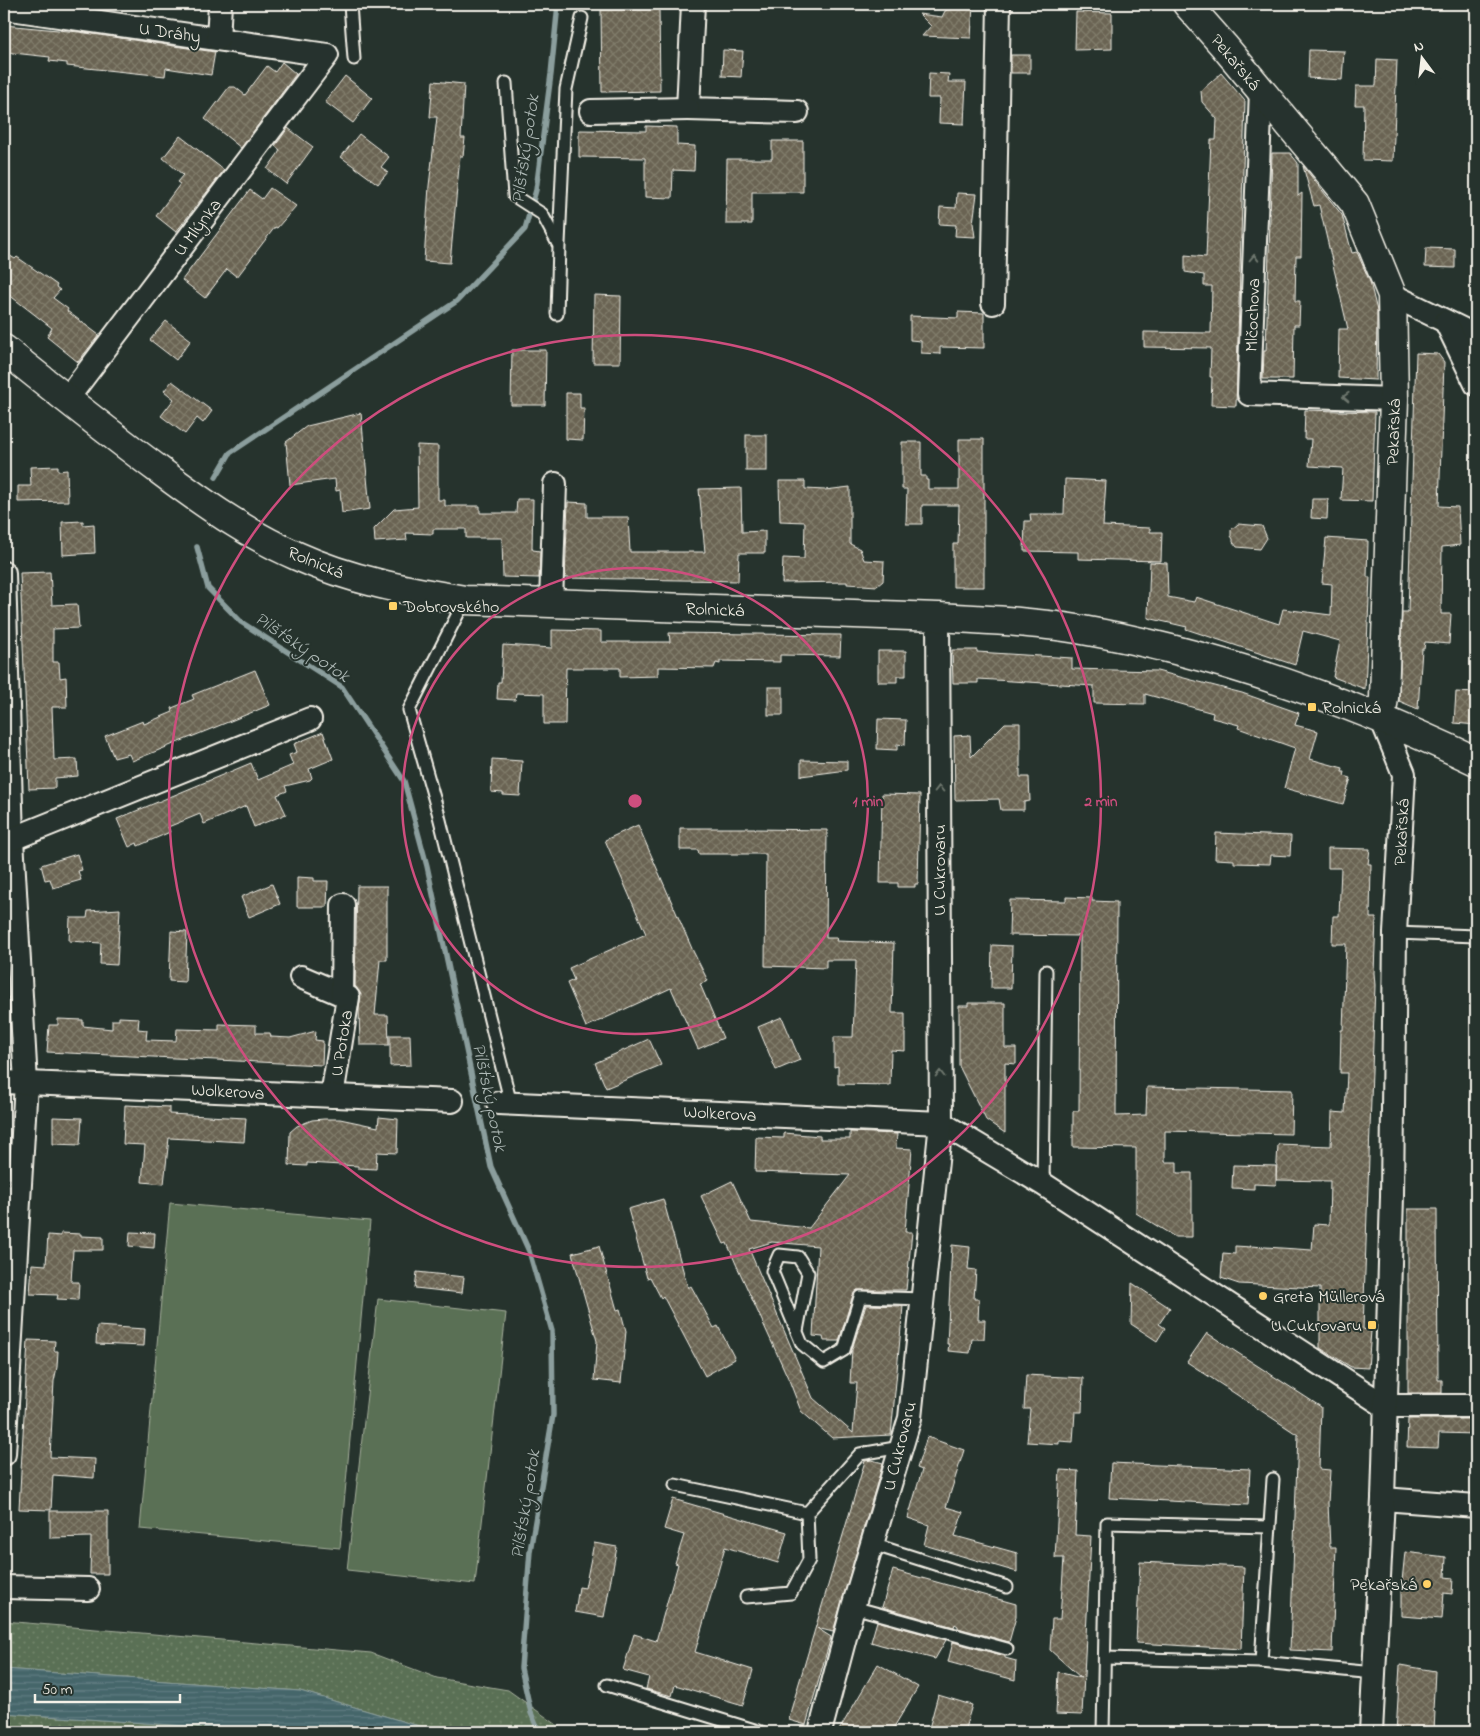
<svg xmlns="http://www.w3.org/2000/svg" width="1480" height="1736" font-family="'Indie Flower',sans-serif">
  <defs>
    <pattern id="grass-dots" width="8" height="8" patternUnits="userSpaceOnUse" patternTransform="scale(1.25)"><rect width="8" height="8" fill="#5a7054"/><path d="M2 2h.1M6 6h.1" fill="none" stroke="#72856d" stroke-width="1.8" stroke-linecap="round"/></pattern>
    <pattern id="water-rules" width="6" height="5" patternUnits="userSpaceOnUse" patternTransform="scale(1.25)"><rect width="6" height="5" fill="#45666b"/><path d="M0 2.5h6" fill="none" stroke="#607c80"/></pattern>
    <pattern id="building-cross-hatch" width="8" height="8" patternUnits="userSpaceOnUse" patternTransform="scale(1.25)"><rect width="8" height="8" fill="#6a6452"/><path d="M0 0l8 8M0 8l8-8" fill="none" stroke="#807b6b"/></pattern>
  </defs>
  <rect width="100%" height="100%" fill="#26332d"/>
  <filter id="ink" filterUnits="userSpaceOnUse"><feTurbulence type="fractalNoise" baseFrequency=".02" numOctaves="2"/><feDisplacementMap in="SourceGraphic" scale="10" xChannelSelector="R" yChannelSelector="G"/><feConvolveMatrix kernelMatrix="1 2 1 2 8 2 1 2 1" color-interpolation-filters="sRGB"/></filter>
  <g filter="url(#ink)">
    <g fill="url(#grass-dots)" stroke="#a7b09e">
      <path d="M4,1621L371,1653L437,1678L508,1690L567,1732H439L300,1691L4,1669Z"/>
      <path d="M4,1713L270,1732H4Z"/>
    </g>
    <g fill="#5a7054" stroke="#a7b09e">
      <path d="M170,1203L370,1221L340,1548L140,1529Z"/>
      <path d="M378,1299L506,1313L475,1584L347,1570Z"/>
    </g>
    <path fill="url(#water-rules)" stroke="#8b9e9d" d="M4,1669L300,1691L439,1732H270L4,1713Z"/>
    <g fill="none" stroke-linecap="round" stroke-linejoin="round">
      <g stroke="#8b9e9d" stroke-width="5.5">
        <path d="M216,477L230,453L457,301L525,229L536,190L551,74L558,4"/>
        <path d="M197,547L208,588L241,622L342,687L404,781L427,866L491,1167L529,1251L552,1331L553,1415L530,1551L521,1668L531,1713L539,1732"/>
      </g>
    </g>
    <g fill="url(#building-cross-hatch)" stroke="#f4f1e8">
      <path d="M953,4H973L971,38L922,36L931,26L919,14L942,17L945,11L953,7Z"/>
      <path d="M659,9L660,91L602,92L601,10Z"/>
      <path d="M1076,12L1112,13V49L1075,50Z"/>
      <path d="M4,25L79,32L215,52L211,75L166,68L165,76L67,66V63L49,61L50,57L4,52Z"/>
      <path d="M723,50L743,51L741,77L722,76Z"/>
      <path d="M1309,50L1344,51L1342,80L1308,78Z"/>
      <rect x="1011" y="55" width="19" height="18"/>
      <path d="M1377,59L1397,60L1393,161L1363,160L1364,105H1355L1356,86H1376Z"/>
      <path d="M282,62L296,74L241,148L205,119L229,87H235L245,95L267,66L275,72Z"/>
      <path d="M929,73L949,74L948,82H966L964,124L939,123L940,98H928Z"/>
      <path d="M1221,73L1245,101L1236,406L1211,405L1212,377H1210L1211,348L1144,347V332L1211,333L1212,286H1204V275L1185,272V255L1206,257L1211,140H1216L1217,119L1202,102L1201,91Z"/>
      <path d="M345,76L372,98L353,123L325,102Z"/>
      <path d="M433,81L464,84L461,138H465L463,156H460L450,263L424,261L429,186L437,117H430Z"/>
      <path d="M646,126L677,127V145L695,146L694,171L673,170L672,198L645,197V158L579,157V130L646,131Z"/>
      <path d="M288,128L313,147L286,184L267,169L278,154L280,150L275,146Z"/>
      <path d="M359,134L389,157L381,167L388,172L378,184L341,157Z"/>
      <path d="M180,136L224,170L176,232L156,216L180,184L177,182L183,175L163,158Z"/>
      <path d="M772,141H803V192H752V224H726L727,159H772Z"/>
      <path d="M1272,153H1290L1298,163V196L1302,193L1301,256H1296L1295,301H1300L1299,325H1294L1293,379H1263L1264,351H1266Z"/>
      <path d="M1303,166L1342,215L1352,253L1357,252L1370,282L1377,311L1376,380L1338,378L1339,329H1348L1319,205L1314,206Z"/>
      <path d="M270,188L296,206L277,228L275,227L237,277L227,269L205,298L182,280L250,190L262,199Z"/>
      <path d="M957,193L977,194L973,223L975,237L955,236L956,225L939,224L940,207L956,208Z"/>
      <path d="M1426,248L1455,249V268L1425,267Z"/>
      <path d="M4,252L15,259L17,257L57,285L56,287L60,290L53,298L68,309L67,311L99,335L78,362L47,337L52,328L4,291Z"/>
      <path d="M594,295L621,296L620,363H593Z"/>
      <path d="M958,312L984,313V348L940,347V354L921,353V341L910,340V316L958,318Z"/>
      <path d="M166,321L191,340L176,360L150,340Z"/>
      <path d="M512,350H546L545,405H511Z"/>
      <path d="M1416,353L1438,354L1444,362L1439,506L1458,507L1460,545L1442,547L1441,614H1451L1449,644L1425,642L1424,649H1422L1418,709L1399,701L1402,612H1408Z"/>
      <path d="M172,381L212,411L203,423L197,418L185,434L161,416L174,399L164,391Z"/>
      <path d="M566,393H580V408H584L583,440L566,439Z"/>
      <path d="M1305,410L1375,412L1372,501L1341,500L1343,468L1309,466L1311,439H1304Z"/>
      <path d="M361,413L370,509L342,513L340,490L336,491L335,479L290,485L286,442L307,426Z"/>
      <rect x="746" y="435" width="21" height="36"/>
      <path d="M959,439H984V587H953V544H958L959,505H922V524H906L907,489H902V442H921V476H926V480H928V489H959Z"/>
      <path d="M417,445L438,446V500H445V506H480V513H516L517,499H533L532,548L533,550L540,551L539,578L503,577L502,538H466V529H433V534L406,533L407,540L375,542L374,529L394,509L418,507Z"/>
      <path d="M58,466V471L67,470L68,501L18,502V486H31L30,467Z"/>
      <path d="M1065,479L1106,481L1103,526L1150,528V532H1162L1161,561L1078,559V552L1024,551L1025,521H1031L1030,514H1064Z"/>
      <path d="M779,481H805V489L825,490L850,487V544L860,549L864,560L884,561L883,581L877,586L847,584V582L782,583L783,558L804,559L805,522L780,521Z"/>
      <path d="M741,488L742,532L765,531V553H739L738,581L565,578L568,502L587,503V517H628L630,552H705L699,489Z"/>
      <path d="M1312,499H1328L1327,519L1311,518Z"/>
      <path d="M83,521V525L94,524L95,553L63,555L62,522Z"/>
      <path d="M1238,524L1262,526L1267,538L1260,549L1237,547L1233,542V539L1231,536V530Z"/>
      <path d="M1326,538L1368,541L1367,577H1370L1365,689L1333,677L1340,641L1303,631L1295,665L1186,629L1187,627L1148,618L1150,562L1167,563L1168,597L1194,602L1196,597L1279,624L1283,609L1331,615L1332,584L1322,583Z"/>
      <path d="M50,572L52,605L77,604L79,628L53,629V662H59L60,678L66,677L67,707H52L54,760L77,759L78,776L55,778V788L29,789L20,573Z"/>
      <path d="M552,630L601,631V642H670L669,633L841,635L840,656L780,655V662L720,661V664L716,663L714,668L658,667V676L620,677V668H566L565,724H544V694L516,693L515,700L497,699L498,682H501L503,645L552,648Z"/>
      <path d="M952,650H977V652L1072,658V669L1157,671L1242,693L1299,713L1295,725L1318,731L1310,759L1343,768L1342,772H1345L1344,776L1351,778L1343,804L1284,788L1295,748L1238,728L1239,725L1212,718L1213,713L1145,694V704L1094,703V686L978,679V683H953Z"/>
      <path d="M878,651H906V676H897V682H878Z"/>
      <path d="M255,670L270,705L132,761L129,754L114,758L105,736L143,721L144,724L173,712L172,708L194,699L192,695Z"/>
      <rect x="768" y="687" width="15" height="28"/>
      <path d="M1456,692L1476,693V725L1454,723Z"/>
      <path d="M878,719L906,720L905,745L897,744V750L877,749Z"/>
      <path d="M1005,723H1020V777H1029L1030,801L1024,802V810H1001L999,799L955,800L954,736L970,735L971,757Z"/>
      <path d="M323,732L333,759L309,769L312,778L310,780L285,786L287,791L277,795L286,814L254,827L246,806L204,824L200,814L168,827L170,832L138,846L137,843L129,847L117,819L251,763L258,780L293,765L289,755L297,752L294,744Z"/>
      <path d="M492,759L522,761L520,796L503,795V793L491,792Z"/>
      <path d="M801,760L847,761V770L801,776Z"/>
      <path d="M882,794L920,795L918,884H915V887H898V883H880Z"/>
      <path d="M638,825L693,951L708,981L700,984L723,1038L698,1049L671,988L586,1027L567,983L574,980L569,968L646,934L605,840Z"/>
      <path d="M680,828H755V829L827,830L826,938H837L836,941L894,943L892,1013H905V1051L891,1050L890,1085L838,1084V1066L834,1067V1037H853L856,960H826V968L765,966L766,854H699L698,850H680Z"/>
      <path d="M1216,833L1291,836L1290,856L1271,855L1270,864L1234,863V860L1215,859Z"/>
      <path d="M1328,848L1370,849L1368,864H1371L1370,918H1376L1374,973L1375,985L1363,1329L1371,1331L1368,1368L1351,1367L1320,1348V1288L1239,1284L1221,1278L1223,1253L1235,1254V1246L1251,1247L1250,1246L1312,1250L1314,1224L1329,1225L1330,1181L1276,1180L1278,1144L1331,1146L1332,1112L1345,1113L1347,1073H1340L1341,1030H1343L1346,944H1332L1333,916H1339L1341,868H1328Z"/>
      <path d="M77,854L82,870L78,871L81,880L53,888L50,879L45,880L41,865Z"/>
      <path d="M297,877L314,878V881H328L327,907H297Z"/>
      <path d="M272,884L280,904L249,917L241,897Z"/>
      <path d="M357,886H387V960H380L375,1015H388L389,1045H360L359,1010L361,994L355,986Z"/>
      <path d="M1066,897L1092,898V901L1117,902L1116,1116L1146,1115L1147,1087L1292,1090L1291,1134L1165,1131V1162H1177V1173H1192V1237H1175L1136,1213V1148L1073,1147V1111H1079L1080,936L1009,935L1010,900L1066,901Z"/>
      <path d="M120,909L117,965L100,964L101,943L69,941L70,918H87L88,911Z"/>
      <path d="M171,931L187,932L185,982L169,981Z"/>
      <path d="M992,945L1012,946L1011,988H991Z"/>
      <path d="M968,1003H1005V1048H1016V1064L1005,1063V1133L986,1120L959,1066V1006H968Z"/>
      <path d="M119,1017L139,1018L138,1029L147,1030L146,1040L176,1041L177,1029L219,1030V1024L256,1025V1033H270L271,1037L290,1038L316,1031L315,1040L323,1041L322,1065L47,1052L49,1025H58V1019L83,1020V1026L112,1029V1020H119Z"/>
      <path d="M782,1017L800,1060L776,1070L758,1027Z"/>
      <path d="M390,1035H410L411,1065L390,1066Z"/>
      <path d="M649,1039L661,1065L606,1088L595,1063Z"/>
      <path d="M125,1105L169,1107V1114L246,1118L244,1142L169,1138L164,1184L142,1182L145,1145L123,1144Z"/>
      <path d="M53,1117L82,1118L80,1145L53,1144Z"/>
      <path d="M379,1117L398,1119L397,1153L377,1152L376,1169L358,1168V1166L307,1163V1166L289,1165L290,1132L297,1126L312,1120L324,1119H340L378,1127Z"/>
      <path d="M850,1132L897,1134L896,1148L912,1149L905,1232H912L906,1290H857L853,1295L839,1341H824L823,1337L813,1336L818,1246L772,1242L749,1249L813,1398L853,1433L857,1383H850L852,1349L866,1305L903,1306L891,1435L832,1438L801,1411L789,1380L736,1264L727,1243L724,1244L701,1196L732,1181L751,1222L809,1228L850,1175L755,1172L756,1137L784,1138V1133L820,1136V1139H850Z"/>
      <path d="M1233,1165L1276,1166V1185L1254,1184V1189L1232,1188Z"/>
      <path d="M663,1199L688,1288L691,1286L714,1328L718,1326L735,1359L705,1376L663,1296L661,1298L650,1277L647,1278L628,1209Z"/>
      <path d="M1408,1209H1437L1438,1380H1442V1393H1408Z"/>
      <path d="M130,1232L155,1233L154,1248L129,1246Z"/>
      <path d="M61,1233L81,1234V1236L103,1237V1250H73L71,1282H79L78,1300L57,1299L58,1295L30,1294L32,1264L46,1265L48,1235L61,1236Z"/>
      <path d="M952,1245L970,1247L968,1269L976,1270L974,1299H979L978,1320H985L984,1339H972L970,1353L948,1351L949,1344H947Z"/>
      <path d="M599,1246L617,1310L620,1309L626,1331L621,1383L594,1380L597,1341L572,1253Z"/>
      <path d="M417,1272L464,1277L462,1293L415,1288Z"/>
      <path d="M1132,1283L1170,1308L1159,1324L1165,1328L1157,1341L1131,1324Z"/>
      <path d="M97,1326L145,1329L144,1346L96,1344Z"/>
      <path d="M1207,1333L1321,1407L1319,1469L1330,1470L1328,1503L1330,1547H1336L1332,1652L1290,1650L1298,1435L1187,1362Z"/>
      <path d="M28,1340L55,1341L54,1351H58L57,1367L54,1381L50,1457L95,1459L94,1478L53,1475L51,1510L19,1509Z"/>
      <path d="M1026,1375L1083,1378L1082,1412H1075L1073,1442L1059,1441V1444L1027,1442L1030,1409H1024Z"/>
      <path d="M1408,1419H1476V1434L1439,1433L1438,1448L1407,1447Z"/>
      <path d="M927,1437L964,1450L946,1507L963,1512L955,1536L1017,1553V1572L924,1545L929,1525L908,1518L922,1470L917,1468Z"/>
      <path d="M872,1460L883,1463L833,1632L817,1628L831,1637L806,1725L789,1720L791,1710L865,1461Z"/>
      <path d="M1111,1463L1250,1469L1248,1505L1109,1498Z"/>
      <path d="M1060,1470L1078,1471L1075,1535L1091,1536L1082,1715L1056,1714L1058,1672L1081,1678L1050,1650L1052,1619H1060L1064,1558H1055Z"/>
      <path d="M673,1499L787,1532L778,1563L725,1547L695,1652L753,1670L743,1705L675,1685L672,1696L646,1689L649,1677L623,1670L634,1634L656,1641L678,1564L675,1563L684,1535L664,1529Z"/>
      <path d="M50,1511H108V1574H90L91,1537L50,1538Z"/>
      <path d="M594,1543L617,1547L604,1617L575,1612L579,1587L585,1588Z"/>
      <path d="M1405,1552L1446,1557L1445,1577L1453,1578L1452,1594L1444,1593L1442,1619L1401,1616V1591Z"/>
      <path d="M1140,1562L1244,1567L1241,1649L1136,1643Z"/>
      <path d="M893,1570L1016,1604V1617L1009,1642L958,1628V1626L955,1624L954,1627L882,1607Z"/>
      <path d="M877,1621L946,1640L935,1659L881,1645L871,1642Z"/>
      <path d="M953,1642L1005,1656V1658L1016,1661L1015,1680L948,1662Z"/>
      <path d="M878,1664L918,1687L891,1732H838Z"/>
      <path d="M1400,1665L1435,1671L1433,1710L1435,1711L1434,1732H1396Z"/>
      <path d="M938,1695L972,1705L964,1732H928Z"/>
    </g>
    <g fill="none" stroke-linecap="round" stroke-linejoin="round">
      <defs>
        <g id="service">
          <path d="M350,4L354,59"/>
          <path d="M506,83L514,196L542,214L559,246L557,314"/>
          <path d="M559,244L566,89L582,18"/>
          <path d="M465,600L409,710L438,812L511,1104"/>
          <path d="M1395,933L1476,936"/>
          <path d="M1043,1184L1046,971"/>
          <path d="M797,1331L808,1273L798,1257L779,1255L772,1271L802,1344L824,1362L844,1350L860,1297L923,1299"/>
          <path d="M1273,1479L1261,1662L1374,1673"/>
          <path d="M675,1485L807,1513"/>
          <path d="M872,1544L1007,1587"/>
          <path d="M746,1597L791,1593L809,1560L807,1513L860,1454L901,1447"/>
          <path d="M853,1607L1007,1649"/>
          <path d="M1105,1658L1261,1662"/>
          <path d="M607,1685L761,1732"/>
          <path d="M1103,1732L1107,1523L1269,1527"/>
        </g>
        <g id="minor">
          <path d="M693,4L688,109L797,112"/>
          <path d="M4,8L327,55L67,399"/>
          <path d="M218,39L220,4"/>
          <path d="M1261,90L1249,394L1394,399"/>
          <path d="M591,111L688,109"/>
          <path d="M1392,295L1476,336"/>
          <path d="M993,303L999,4"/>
          <path d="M1446,322L1476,384"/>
          <path d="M4,573L12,839L26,1083L4,1454"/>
          <path d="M551,603L555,484"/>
          <path d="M12,839L310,719"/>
          <path d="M301,977L348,997L332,1096"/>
          <path d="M342,995L343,905"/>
          <path d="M4,1082L452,1101"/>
          <path d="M498,1103L941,1123L1043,1184L1385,1406H1476"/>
          <path d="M1383,1499L1476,1506"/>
          <path d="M4,1587L88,1589"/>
          <path d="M820,1732L853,1607L910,1418L941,1123L938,617"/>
          <path d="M1371,1732L1383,1499L1392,1196L1395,933L1404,774L1381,718"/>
        </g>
        <g id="tertiary">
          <path d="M1187,4L1224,46L1355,204L1392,295L1394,399L1384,698L1381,718"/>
          <path d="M4,349C55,390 106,431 159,470C203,503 247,534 297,556C350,580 408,591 465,600L938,617C984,620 1031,621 1077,629C1216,653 1350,701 1476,761"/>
        </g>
      </defs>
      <use href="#service" stroke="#f4f1e8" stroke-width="15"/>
      <use href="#minor" stroke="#f4f1e8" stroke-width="26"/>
      <use href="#tertiary" stroke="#f4f1e8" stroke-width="31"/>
      <use href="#service" stroke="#26332d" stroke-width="11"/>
      <use href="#minor" stroke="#26332d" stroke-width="22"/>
      <use href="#tertiary" stroke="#26332d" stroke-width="28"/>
    </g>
    <defs><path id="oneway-chevron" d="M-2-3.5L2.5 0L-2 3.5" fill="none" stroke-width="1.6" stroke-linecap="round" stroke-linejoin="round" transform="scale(1.25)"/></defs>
    <g stroke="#6e766e">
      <use href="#oneway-chevron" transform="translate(1254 258) rotate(-88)"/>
      <use href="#oneway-chevron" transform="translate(1346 397) rotate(-178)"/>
      <use href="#oneway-chevron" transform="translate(939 789) rotate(-90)"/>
      <use href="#oneway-chevron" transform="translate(940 1074) rotate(-90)"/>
    </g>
  </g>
  <g fill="none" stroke="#ce4e7e" stroke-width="2.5">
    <circle cx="635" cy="801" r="233"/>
    <circle cx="635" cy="801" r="466"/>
  </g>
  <g fill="#ffd166" stroke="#26332d" stroke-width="2">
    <rect x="388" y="601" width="10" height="10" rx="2.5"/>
    <rect x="1307" y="702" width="10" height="10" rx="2.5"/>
    <circle cx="1263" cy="1296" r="5"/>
    <rect x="1367" y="1320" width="10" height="10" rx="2.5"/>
    <circle cx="1427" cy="1584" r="5"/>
  </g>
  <g text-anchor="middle" stroke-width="4" stroke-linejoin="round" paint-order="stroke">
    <g font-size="18" fill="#f4f1e8" stroke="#26332d">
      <text transform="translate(170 32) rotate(8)" y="6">U Dráhy</text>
      <text transform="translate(1236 62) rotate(50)" y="6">Pekařská</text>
      <text transform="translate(197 227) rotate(-53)" y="6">U Mlýnka</text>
      <text transform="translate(1252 315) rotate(-88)" y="6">Mlčochova</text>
      <text transform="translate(1393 432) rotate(-88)" y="6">Pekařská</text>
      <text transform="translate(316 562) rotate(22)" y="6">Rolnická</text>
      <text transform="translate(715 609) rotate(2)" y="6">Rolnická</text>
      <text transform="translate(1401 832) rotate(-87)" y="6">Pekařská</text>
      <text transform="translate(939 870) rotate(-90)" y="6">U Cukrovaru</text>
      <text transform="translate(341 1043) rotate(-81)" y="6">U Potoka</text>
      <text transform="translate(228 1091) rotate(3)" y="6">Wolkerova</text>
      <text transform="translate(720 1113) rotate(3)" y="6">Wolkerova</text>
      <text transform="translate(899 1446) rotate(-76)" y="6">U Cukrovaru</text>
    </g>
    <g font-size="18" fill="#f4f1e8" stroke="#26332d" text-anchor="start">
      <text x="403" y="612">Dobrovského</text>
      <text x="1322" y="713">Rolnická</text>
      <text x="1273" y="1302">Greta Müllerová</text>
      <text x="1362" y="1331" text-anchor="end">U Cukrovaru</text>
      <text x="1417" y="1590" text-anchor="end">Pekařská</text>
    </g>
    <g font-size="19" font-style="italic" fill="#aeb9b6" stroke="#26332d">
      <text transform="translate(524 149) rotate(-82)" y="7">Pilšťský potok</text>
      <text transform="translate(303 646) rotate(34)" y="7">Pilšťský potok</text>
      <text transform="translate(491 1097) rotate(78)" y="7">Pilšťský potok</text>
      <text transform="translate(524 1504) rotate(-81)" y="7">Pilšťský potok</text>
    </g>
  </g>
  <circle cx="635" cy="801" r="8" fill="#ce4e7e" stroke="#26332d" stroke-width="2.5"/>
  <g font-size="15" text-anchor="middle" font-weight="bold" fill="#ce4e7e" stroke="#26332d" stroke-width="4" stroke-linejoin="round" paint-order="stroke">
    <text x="868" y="806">1 min</text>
    <text x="1101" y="806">2 min</text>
  </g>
  <rect width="1480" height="1736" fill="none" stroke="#26332d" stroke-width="20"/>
  <rect x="10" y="10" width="1460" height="1716" fill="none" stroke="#f4f1e8" stroke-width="2" filter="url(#ink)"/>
  <g transform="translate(1422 58) rotate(345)" stroke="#26332d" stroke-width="4" paint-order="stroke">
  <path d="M0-4L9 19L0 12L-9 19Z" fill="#f4f1e8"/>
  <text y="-8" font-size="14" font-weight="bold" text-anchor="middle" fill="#f4f1e8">N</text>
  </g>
  <path d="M35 1694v8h145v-8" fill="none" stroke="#f4f1e8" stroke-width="2.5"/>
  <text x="42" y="1694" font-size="15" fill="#f4f1e8" stroke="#26332d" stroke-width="4" paint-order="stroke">50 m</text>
</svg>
